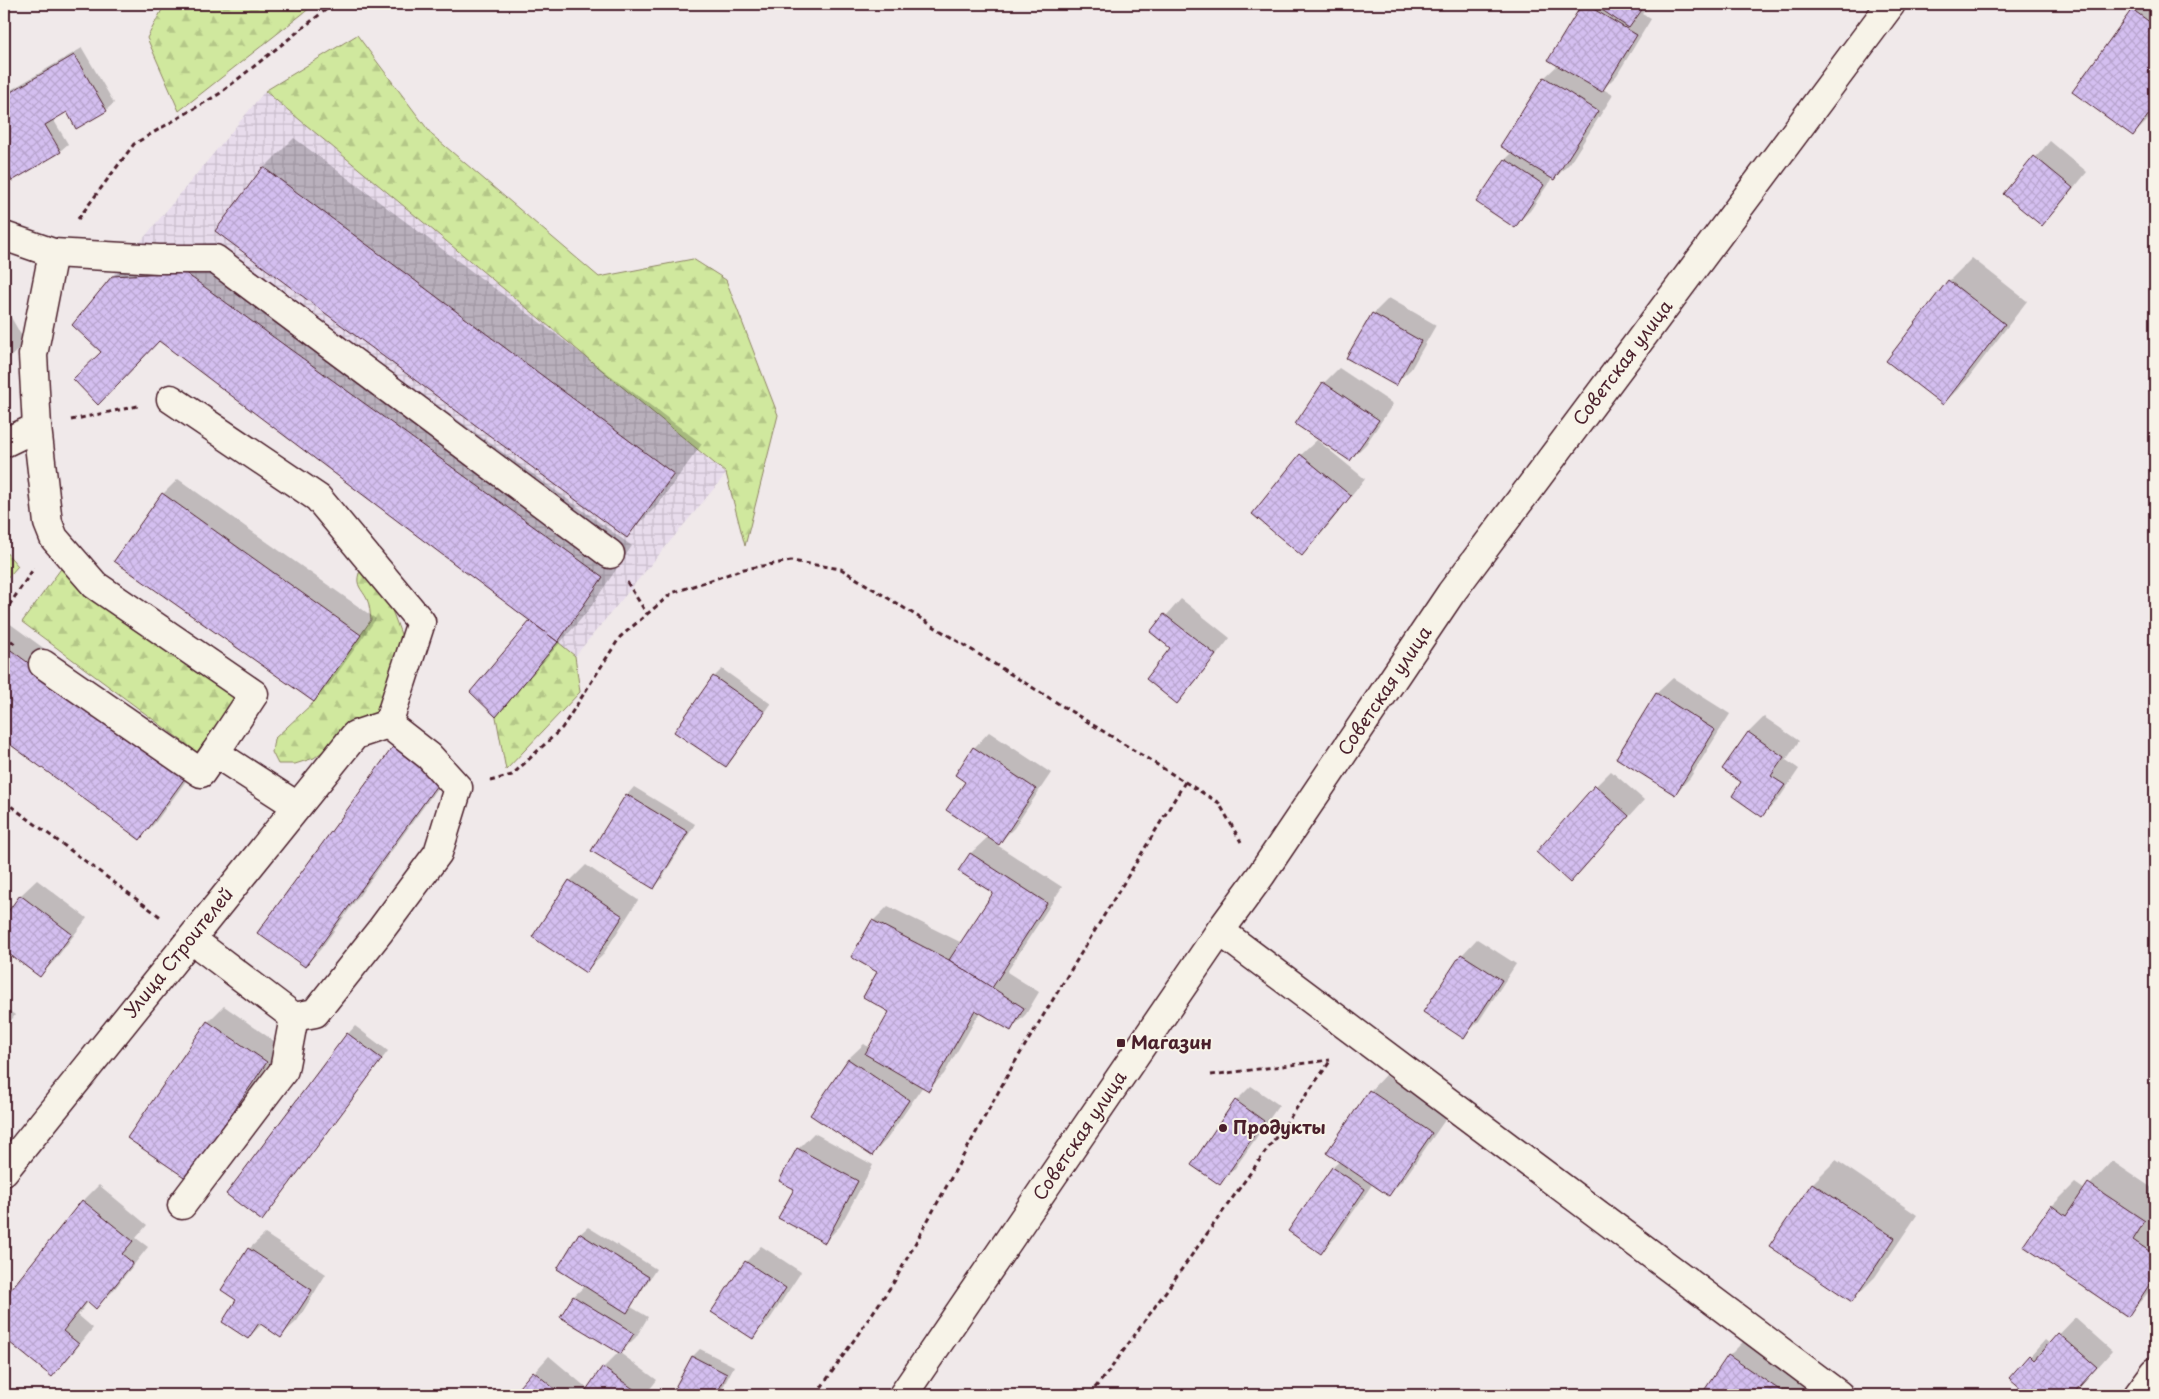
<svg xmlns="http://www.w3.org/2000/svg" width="2159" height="1399" font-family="'Playpen Sans',sans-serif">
  <defs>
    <pattern id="industrial-grid" width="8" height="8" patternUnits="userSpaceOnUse" patternTransform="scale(1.25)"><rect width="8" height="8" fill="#e8dcec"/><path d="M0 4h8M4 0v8" fill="none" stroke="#c8bccb"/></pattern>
    <pattern id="forest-firs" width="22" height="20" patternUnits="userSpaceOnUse" patternTransform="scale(1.25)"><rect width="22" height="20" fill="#d0e89e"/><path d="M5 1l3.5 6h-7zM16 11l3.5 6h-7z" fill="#b4c788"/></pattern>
    <pattern id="park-tufts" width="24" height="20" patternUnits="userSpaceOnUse" patternTransform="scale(1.25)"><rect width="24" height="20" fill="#d0e89e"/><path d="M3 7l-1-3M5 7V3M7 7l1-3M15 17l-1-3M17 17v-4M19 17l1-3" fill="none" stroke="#b4c788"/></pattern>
    <pattern id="building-cross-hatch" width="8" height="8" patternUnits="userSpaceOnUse" patternTransform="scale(1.25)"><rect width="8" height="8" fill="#d4bff0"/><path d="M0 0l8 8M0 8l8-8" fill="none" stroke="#b8a4ce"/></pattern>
  </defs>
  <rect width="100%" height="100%" fill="#f0e9ea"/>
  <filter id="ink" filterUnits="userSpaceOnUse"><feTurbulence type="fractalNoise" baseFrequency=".02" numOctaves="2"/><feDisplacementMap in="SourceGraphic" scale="10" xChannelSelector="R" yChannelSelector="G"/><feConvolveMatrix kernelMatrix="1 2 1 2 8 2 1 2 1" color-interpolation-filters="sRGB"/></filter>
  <g filter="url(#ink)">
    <path fill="url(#industrial-grid)" d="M265,91L726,474L575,656L160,341L98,405L73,379L101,352L72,325Z"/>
    <g fill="url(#forest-firs)" stroke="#8d8464">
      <path d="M165,4H315L179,111L147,38Z"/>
      <path d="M357,35L432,135L599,277L693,259L726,280L778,415L745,546L726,473L265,91Z"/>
      <path d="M63,566L238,696L197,752L22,622Z"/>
      <path d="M366,570L386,594L402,637L397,678L377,711L314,758L295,764H278L272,752L274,739L314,702L371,620C370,614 370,605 367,599C362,589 355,586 359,573Z"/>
      <path d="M558,642L575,656L580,692L506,770L496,717Z"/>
    </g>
    <path fill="url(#park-tufts)" stroke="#8d8464" d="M4,550L18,566L4,582Z"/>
    <g fill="#0003">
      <path d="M1583,4H1650L1642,14L1651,19L1617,75L1603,89L1613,95L1570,163L1554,179L1552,178L1530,211L1514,226L1478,201L1506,159L1513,152L1502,145L1545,77L1558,65L1550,59Z"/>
      <path d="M2139,4H2155V113L2133,135V10Z"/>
      <path d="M82,48L114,103L106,110H67L53,119L68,144L60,151L12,179L4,165V94Z"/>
      <path d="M294,138L702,444L656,507L626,536L264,168Z"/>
      <path d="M2050,141L2087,172L2057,209L2042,224L2005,193Z"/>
      <path d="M214,243L632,546L588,611L496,716L472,692L532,621L160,340L102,352L113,277L143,247Z"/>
      <path d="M1972,258L2027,301L1966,381L1943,404L1888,361L1949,281Z"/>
      <path d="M1389,298L1436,325L1411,369L1395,384L1373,314Z"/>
      <path d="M4,305L25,342L4,364Z"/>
      <path d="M1339,368L1393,404L1366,444L1350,460L1324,383Z"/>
      <path d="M1317,440L1365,479L1318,538L1302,554L1301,455Z"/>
      <path d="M178,479L376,619L329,685L313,700L163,494Z"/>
      <path d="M1181,599L1230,638L1192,686L1177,702L1172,648L1152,632Z"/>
      <path d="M9,623L200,762L155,823L140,838L4,739V628Z"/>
      <path d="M722,669L771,704L733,758L726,766L714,677Z"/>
      <path d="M1673,678L1730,714L1690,778L1674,794L1617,757L1657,693Z"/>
      <path d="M1764,717L1799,741L1786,760L1799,769L1778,800L1762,816L1743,782L1724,769L1749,732Z"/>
      <path d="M412,730L456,762L320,950L305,966Z"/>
      <path d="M989,732L1051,773L1014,828L997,845L1062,887L1007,972L1039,992L1026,1014L1011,1029L980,1012L944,1074L929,1089L923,1086L887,1139L872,1155L812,1115L848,1059L864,1044L870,1048L891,1012L879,972L873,921L888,906L962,943L994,893L960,870L971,853L988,837L967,782L974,748Z"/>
      <path d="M1611,771L1644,800L1585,866L1596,786Z"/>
      <path d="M634,787L695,824L661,880L654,887L627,795Z"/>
      <path d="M586,865L638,900L602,956L586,971L570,881Z"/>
      <path d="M37,880L87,918L55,960L40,976L11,954L4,961V919L21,895Z"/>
      <path d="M1477,939L1516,964L1479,1021L1463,1037L1462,955Z"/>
      <path d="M224,1006L281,1046L202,1162L129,1138L208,1022Z"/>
      <path d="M4,1007L15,1015L4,1030Z"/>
      <path d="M355,1026L388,1051L262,1220L348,1034Z"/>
      <path d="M1385,1075L1447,1117L1404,1179L1389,1194L1373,1183L1336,1237L1321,1252L1332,1168L1340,1161L1370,1091Z"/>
      <path d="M1251,1086L1279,1105L1235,1168L1220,1183L1236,1101Z"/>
      <path d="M814,1133L873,1165L840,1226L825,1242L795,1188L781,1181L798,1149Z"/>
      <path d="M1836,1160L1917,1215L1875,1277L1852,1300L1771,1246L1813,1183Z"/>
      <path d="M2112,1161L2155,1190V1285L2128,1315L2052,1206L2075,1183L2085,1190Z"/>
      <path d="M99,1185L147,1225L136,1238L148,1247L112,1292L96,1307L89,1301L78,1315L93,1328L67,1360L52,1375L4,1337V1300L83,1201Z"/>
      <path d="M588,1227L656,1269L631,1307L648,1317L636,1337L620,1353L657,1380L645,1395H589L586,1393L583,1395H514L549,1356L588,1389L603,1368L619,1352L562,1316L574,1296L586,1285L580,1234Z"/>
      <path d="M265,1234L326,1274L297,1321L281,1336L262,1324L248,1338L249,1249Z"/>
      <path d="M761,1246L801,1272L768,1322L752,1337L713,1311L746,1262Z"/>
      <path d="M2075,1318L2112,1351L2073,1395H2030L2011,1378L2045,1340L2050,1344Z"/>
      <path d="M1759,1326L1859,1395H1702L1729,1356Z"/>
      <path d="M700,1349L734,1366L719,1395H672L693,1356Z"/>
    </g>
    <g fill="url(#building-cross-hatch)" stroke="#4a1f2b">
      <path d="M1582,4H1585L1637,35L1602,92L1548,60Z"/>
      <path d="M1593,4H1646L1629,28Z"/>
      <path d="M2132,9L2155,26V106L2133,136L2072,92Z"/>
      <path d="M74,55L107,111L76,129L67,112L45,125L61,152L12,181L4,167V96Z"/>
      <path d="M1544,77L1598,111L1554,180L1500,146Z"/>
      <path d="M2034,156L2073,188L2042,226L2003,194Z"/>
      <path d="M1505,159L1544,185L1515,228L1476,202Z"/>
      <path d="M263,167L674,474L627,538L215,231Z"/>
      <path d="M184,272L603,577L558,642L159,341L98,405L73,379L101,352L72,325L112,276Z"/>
      <path d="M1948,280L2005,324L1943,405L1886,361Z"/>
      <path d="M1372,313L1421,341L1396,386L1346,358Z"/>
      <path d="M1323,382L1379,420L1350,461L1295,424Z"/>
      <path d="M1300,454L1351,496L1302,556L1252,514Z"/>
      <path d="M162,493L361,635L314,702L114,561Z"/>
      <path d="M1164,614L1216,655L1177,704L1146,679L1170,648L1150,632Z"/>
      <path d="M530,621L558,642L496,717L470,692Z"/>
      <path d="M4,645L185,778L140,840L4,740Z"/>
      <path d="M713,676L765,712L726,767L674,732Z"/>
      <path d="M1656,693L1715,730L1675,795L1616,758Z"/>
      <path d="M1748,732L1784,757L1771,776L1785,785L1762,817L1732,796L1741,782L1722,769Z"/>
      <path d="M395,744L442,778L305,967L257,933Z"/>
      <path d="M973,747L1036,789L999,845L946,810L965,782L955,775Z"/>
      <path d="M1595,785L1629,816L1570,883L1536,852Z"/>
      <path d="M626,794L688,832L654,889L591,851Z"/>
      <path d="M970,853L1047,903L992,988L949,960L993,893L958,871Z"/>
      <path d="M569,880L623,916L586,973L532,937Z"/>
      <path d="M20,895L72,934L40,977L9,954L4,961V917Z"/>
      <path d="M872,920L949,960L1024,1008L1011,1031L975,1010L929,1091L865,1054L889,1012L863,997L877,972L851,957Z"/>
      <path d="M1461,954L1502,980L1464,1039L1423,1012Z"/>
      <path d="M207,1021L267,1062L187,1179L127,1138Z"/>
      <path d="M347,1033L382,1059L262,1221L226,1194Z"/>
      <path d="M848,1059L909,1100L872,1156L810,1115Z"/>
      <path d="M1369,1090L1432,1133L1389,1196L1326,1153Z"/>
      <path d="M1235,1100L1264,1121L1220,1185L1191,1165Z"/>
      <path d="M797,1148L858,1181L825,1243L778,1218L794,1189L779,1181Z"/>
      <path d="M1332,1167L1365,1189L1321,1254L1288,1231Z"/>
      <path d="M1812,1183L1895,1238L1852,1302L1769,1246Z"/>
      <path d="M2088,1183L2145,1221L2133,1240L2155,1255V1276L2128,1317L2023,1246L2051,1205L2066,1216Z"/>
      <path d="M82,1200L133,1241L122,1254L133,1263L96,1309L87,1301L63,1331L79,1344L52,1377L4,1338V1298Z"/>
      <path d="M579,1233L649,1277L627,1313L557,1269Z"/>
      <path d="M248,1248L312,1290L281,1338L259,1323L248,1339L222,1322L236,1300L221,1290Z"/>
      <path d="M745,1261L786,1288L753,1339L711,1312Z"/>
      <path d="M573,1296L634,1333L621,1354L560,1317Z"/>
      <path d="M2058,1333L2097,1367L2072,1395H2029L2009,1378L2029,1355L2034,1360Z"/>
      <path d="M1728,1355L1787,1395H1701Z"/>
      <path d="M692,1356L727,1374L716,1395H671Z"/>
      <path d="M602,1367L642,1395H587L584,1393Z"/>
      <path d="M533,1371L562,1395H512Z"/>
    </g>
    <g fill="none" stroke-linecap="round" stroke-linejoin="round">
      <defs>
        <g id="minor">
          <path d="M4,236L53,253L159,259H215L610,554"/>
          <path d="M53,253L33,355L37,427L48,523L54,538L95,585L254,694L215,753L297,806"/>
          <path d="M171,399L318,498L421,622L388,724"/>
          <path d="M4,443L37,427"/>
          <path d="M43,664L201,773L215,753"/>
          <path d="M1220,931L1839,1395"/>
          <path d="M4,1171L355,735L388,724L429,756L458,788L438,853L380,931L315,1013L294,1017L191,939"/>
          <path d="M182,1205L284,1070L294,1017"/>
          <path d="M903,1395L1220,931L1261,875L1451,593L1891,4"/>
          <path d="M2138,1395L2155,1372"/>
        </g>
      </defs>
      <use href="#minor" stroke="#4a1f2b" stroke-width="31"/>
      <g stroke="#4a1f2b" stroke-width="3" stroke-dasharray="5 4" stroke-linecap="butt">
        <path d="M78,219L134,144L219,94L333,4"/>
        <path d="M71,420L138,406"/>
        <path d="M627,582L647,614"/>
        <path d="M4,613L34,568"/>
        <path d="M4,635L16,645"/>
        <path d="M490,781L512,775L562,728L620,637L672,593L744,569L791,561L841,569L1219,803L1241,842"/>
        <path d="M4,801L162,918"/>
        <path d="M1211,1075L1330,1060"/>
        <path d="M816,1395L894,1282L1012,1067L1185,782"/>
        <path d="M1089,1395L1109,1371L1331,1060"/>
      </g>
      <use href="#minor" stroke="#f7f3e8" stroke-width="28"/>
    </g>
  </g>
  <g fill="#4a1f2b" stroke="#f7f3e8" stroke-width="2">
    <rect x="1116" y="1038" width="10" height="10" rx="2.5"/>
    <circle cx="1223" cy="1128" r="5"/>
  </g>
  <g text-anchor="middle" stroke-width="4" stroke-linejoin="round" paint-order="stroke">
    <g font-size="18" fill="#4a1f2b" stroke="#f7f3e8">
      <text transform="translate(1623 363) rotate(-53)" y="6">Советская улица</text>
      <text transform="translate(1385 691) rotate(-56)" y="6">Советская улица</text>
      <text transform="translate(179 953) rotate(-51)" y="6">Улица Строителей</text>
      <text transform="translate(1080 1136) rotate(-56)" y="6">Советская улица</text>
    </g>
    <g font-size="18" font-weight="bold" fill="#4a1f2b" stroke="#f7f3e8" text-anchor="start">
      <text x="1131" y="1049">Магазин</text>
      <text x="1233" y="1134">Продукты</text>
    </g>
  </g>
  <rect width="2159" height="1399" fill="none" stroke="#f7f3e8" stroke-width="20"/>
  <rect x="10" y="10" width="2139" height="1379" fill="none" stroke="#4a1f2b" stroke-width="2" filter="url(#ink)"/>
</svg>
